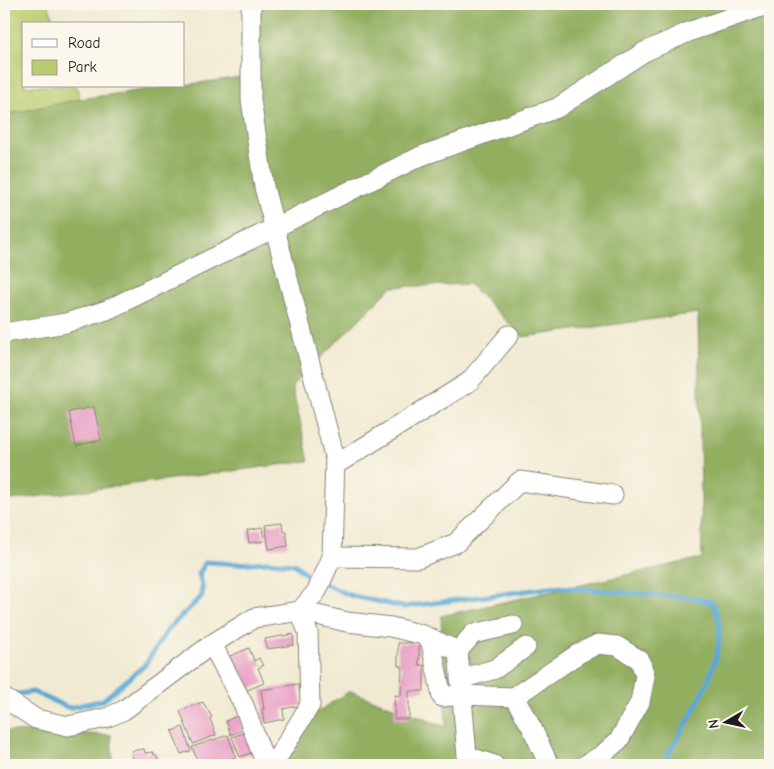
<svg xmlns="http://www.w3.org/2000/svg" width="774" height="769" font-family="'Comic Neue',sans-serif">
  <rect width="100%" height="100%" fill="#fbf7ec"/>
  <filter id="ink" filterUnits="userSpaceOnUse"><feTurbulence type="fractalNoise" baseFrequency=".02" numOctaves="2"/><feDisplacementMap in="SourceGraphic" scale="10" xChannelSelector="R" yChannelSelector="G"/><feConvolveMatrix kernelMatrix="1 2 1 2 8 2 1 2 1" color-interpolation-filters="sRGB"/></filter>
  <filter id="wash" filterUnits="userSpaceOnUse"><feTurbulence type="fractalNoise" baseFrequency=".0096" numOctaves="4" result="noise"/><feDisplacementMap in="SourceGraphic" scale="20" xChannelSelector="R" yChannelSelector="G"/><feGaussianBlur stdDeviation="1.12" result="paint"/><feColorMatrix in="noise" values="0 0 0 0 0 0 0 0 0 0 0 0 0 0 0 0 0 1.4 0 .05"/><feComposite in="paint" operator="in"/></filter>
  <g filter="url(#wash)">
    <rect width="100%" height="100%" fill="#f1ead2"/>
    <path fill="#b9cb6e" stroke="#6a7445" d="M4,4H48L55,24H24V86H76L80,99L23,115L4,119Z"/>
    <g fill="#92af61" stroke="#57663e">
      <path d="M244,4H770V765H277L301,722L350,691L446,727L441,616L702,558L698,313L523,337L469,284L392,287L292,386L309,461L4,501V115L80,99L173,86H184V85L242,77Z"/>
      <path d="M4,731L111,735L113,765H4Z"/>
    </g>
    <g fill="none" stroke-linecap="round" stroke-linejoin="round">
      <g stroke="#5ba8d4" stroke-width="5">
        <path d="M325,584L349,595L403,607L556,587L696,598L712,603C739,646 685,728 661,765"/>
        <path d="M9,695L33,692L69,708L103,700L145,665L169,628L202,596V585L199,574L206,562L235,564L268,562L294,564L312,579L317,581"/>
      </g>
    </g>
    <g id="blocks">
      <g fill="#eaa5c8">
        <path d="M94,407L101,440L76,446L69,412Z"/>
        <path d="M282,523L283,531H286L288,546L269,549L265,525Z"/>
        <path d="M262,528L264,541L249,543L247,531Z"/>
        <path d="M293,634L294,645L267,649L265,639Z"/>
        <path d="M398,643H419V665H424V691H409V719H394L395,695L401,696L402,666H398Z"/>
        <path d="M249,648L254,661L259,658L263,666L258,668L264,683L243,692L228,657Z"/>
        <path d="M298,684L302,705L283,709L284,719L264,723L262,709H264L261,690Z"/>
        <path d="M203,702L212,717L210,719L216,735L193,744L180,711Z"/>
        <path d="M239,715L245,729L231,735L226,721Z"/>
        <path d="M183,727L191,751L181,754L172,731Z"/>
        <path d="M249,731L256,751L240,757L232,737Z"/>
        <path d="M228,735L236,757L216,764L217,765H199L192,747Z"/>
        <path d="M144,749L145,753L153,752L154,755H157L159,765H134L131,751Z"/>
      </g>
    </g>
  </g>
  <g filter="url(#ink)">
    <use href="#blocks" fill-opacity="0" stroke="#868377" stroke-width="1"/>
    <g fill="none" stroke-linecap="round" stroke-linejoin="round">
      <defs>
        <g id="minor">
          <path d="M4,333L66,323L107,310L421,156L557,108L644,52L691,31L770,4"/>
          <path d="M335,465L469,382L509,335"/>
          <path d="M332,557L418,558L456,543L520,481L613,495"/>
          <path d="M300,611L347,622L391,627L423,635L458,651L467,756L494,765"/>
          <path d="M430,638L442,697L462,695L514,697L578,654L598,644L617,646L640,660L645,676L640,702L619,740L602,755L585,765"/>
          <path d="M212,644L244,706L266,765"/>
          <path d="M458,651L473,634L513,625"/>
          <path d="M460,679L495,669L526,647"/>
          <path d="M514,697L532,728L549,765"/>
          <path d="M4,698L36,719L68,726L106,718L124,710L212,644L254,618L300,611L317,591L332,557L335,459L264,187L251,100V4"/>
          <path d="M273,765L310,705L308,632L300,611"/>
        </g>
      </defs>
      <use href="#minor" stroke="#868377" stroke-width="21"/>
      <use href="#minor" stroke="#fff" stroke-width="19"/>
    </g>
  </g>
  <rect width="774" height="769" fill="none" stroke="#fbf7ec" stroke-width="20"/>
  <rect x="22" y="22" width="162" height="65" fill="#fbf7ec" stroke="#a29f99"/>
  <rect x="32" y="39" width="25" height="8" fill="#ffffff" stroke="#a29f99"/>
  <text x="68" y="48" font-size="15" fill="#1c1c1c">Road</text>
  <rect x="32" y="60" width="25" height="15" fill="#b9cb6e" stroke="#a29f99"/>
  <text x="68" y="72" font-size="15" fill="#1c1c1c">Park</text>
  <g transform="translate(726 722) rotate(261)" stroke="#fbf7ec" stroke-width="4" paint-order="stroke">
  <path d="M0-4L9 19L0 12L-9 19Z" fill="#1c1c1c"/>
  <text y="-8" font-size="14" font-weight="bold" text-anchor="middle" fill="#1c1c1c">N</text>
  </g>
</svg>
